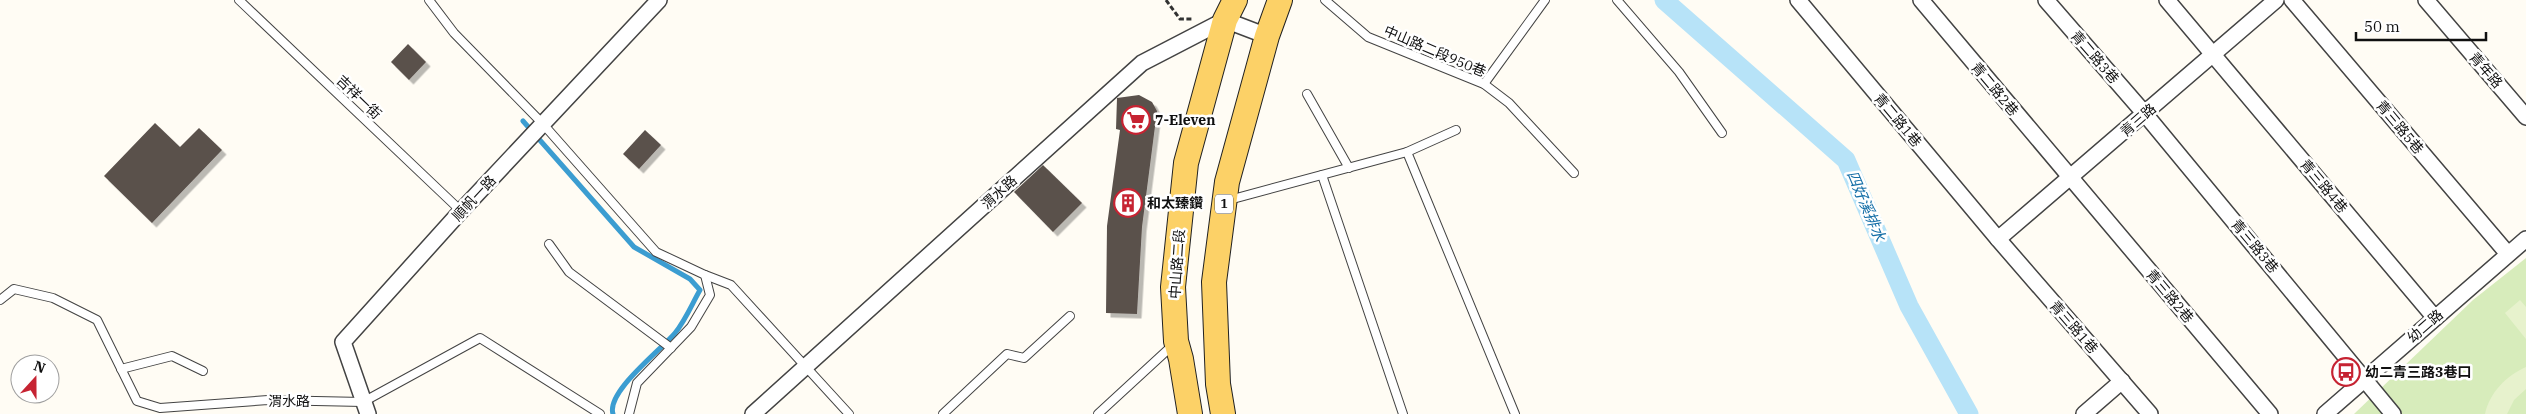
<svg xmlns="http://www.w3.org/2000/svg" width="2526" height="414" font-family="'IBM Plex Serif','Noto Sans TC',serif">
  <defs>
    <filter id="shadow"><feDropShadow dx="4.5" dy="4.5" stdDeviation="0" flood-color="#0004"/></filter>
  </defs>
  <rect width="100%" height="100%" fill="#fffcf4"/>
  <path fill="#d7ecbb" d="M2526,258V414H2354L2473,300Z"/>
  <g fill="#e7f2cd">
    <path d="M2520,300L2526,307V339L2505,313Z"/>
    <path d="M2526,367V389L2514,400L2507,414H2485C2490,392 2506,376 2526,367Z"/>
  </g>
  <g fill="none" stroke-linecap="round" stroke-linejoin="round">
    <path stroke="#3b9dd1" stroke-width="5" d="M523,121L634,247L690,279L700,290C692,304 685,321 675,333C660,351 606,392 613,414"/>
    <path stroke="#b7e3f8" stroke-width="19" d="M1664,0L1846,160L1909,306L1969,414"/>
  </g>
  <g fill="#5a514c" filter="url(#shadow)">
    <path d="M408,44L426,62L409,80L391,62Z"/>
    <path d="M1139,95L1152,102L1157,111L1142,227L1137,314L1106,313L1107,226L1120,130L1116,129L1117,98Z"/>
    <path d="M155,123L180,147L199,128L222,150L152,223L104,176Z"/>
    <path d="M645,130L661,145L639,169L623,154Z"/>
    <path d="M1043,165L1082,203L1053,232L1014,192Z"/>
  </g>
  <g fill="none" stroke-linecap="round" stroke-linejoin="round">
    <defs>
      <g id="service">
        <path d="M239,0L461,211"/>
        <path d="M429,0L454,33L543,124L656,252L705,275L710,295L691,327L637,383L629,414"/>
        <path d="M1325,0L1368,37L1484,84L1509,103L1574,173"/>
        <path d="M1617,0L1679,72L1722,133"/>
        <path d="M1484,84L1545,0"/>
        <path d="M1307,94L1349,168"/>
        <path d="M1407,152L1456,130"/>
        <path d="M1322,175L1403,414"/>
        <path d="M1229,200L1407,152L1515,414"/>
        <path d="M549,244L569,272L671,348"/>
        <path d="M705,275L731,285L849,414"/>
        <path d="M0,300L14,289L53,298L97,320L137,401L160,408L268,400L363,402L480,338L600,414"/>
        <path d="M121,369L172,356L203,371"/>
        <path d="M943,414L1007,354L1024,358L1070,316"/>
        <path d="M1098,414L1174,344"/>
      </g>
      <g id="minor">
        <path d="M1798,0L1998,239L2150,414"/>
        <path d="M1921,0L2270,414"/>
        <path d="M2046,0L2145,114L2393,414"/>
        <path d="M2167,0L2435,318"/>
        <path d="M2292,0L2508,254"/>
        <path d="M2426,0L2526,117"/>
        <path d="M1998,239L2276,0"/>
        <path d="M368,414L343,342L461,211L659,0"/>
        <path d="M753,414L1142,63L1225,20L1267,36"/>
        <path d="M2084,414L2122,381"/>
        <path d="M2325,414L2526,239"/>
      </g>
      <g id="primary">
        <path d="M1190,414L1181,359L1176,341L1173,287L1186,163L1225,20L1235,0"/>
        <path d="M1223,414L1218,384L1214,282L1227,182L1267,36L1280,0"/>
      </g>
    </defs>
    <use href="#service" stroke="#434343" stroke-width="10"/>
    <use href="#minor" stroke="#434343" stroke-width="18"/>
    <use href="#primary" stroke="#212121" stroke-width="26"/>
    <path stroke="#323232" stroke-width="3" stroke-dasharray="5 2.5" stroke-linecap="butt" d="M1166,0L1180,19H1192"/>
    <use href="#service" stroke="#fff" stroke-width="8"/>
    <use href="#minor" stroke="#fff" stroke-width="15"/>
    <use href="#primary" stroke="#fcd167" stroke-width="24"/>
  </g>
  <defs>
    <symbol id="supermarket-ring" viewBox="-11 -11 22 22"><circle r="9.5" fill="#fff" stroke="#c62332" stroke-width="1.5"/><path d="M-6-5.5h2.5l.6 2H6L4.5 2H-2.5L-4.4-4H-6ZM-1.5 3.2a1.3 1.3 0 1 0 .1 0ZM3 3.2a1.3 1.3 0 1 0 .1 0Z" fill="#c62332"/></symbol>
    <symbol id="building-ring" viewBox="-11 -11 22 22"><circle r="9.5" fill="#fff" stroke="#c62332" stroke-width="1.5"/><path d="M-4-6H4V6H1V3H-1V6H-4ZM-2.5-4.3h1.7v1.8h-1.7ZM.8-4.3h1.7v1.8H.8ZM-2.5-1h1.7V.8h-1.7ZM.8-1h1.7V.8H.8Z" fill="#c62332"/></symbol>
    <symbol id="bus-ring" viewBox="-11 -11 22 22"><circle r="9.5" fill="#fff" stroke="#c62332" stroke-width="1.5"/><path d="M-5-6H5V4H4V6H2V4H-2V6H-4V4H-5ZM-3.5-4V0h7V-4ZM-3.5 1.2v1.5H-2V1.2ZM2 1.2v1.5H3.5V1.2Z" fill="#c62332"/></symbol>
  </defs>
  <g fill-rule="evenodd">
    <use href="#supermarket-ring" x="1120" y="104" width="32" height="32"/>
    <use href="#building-ring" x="1112" y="187" width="32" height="32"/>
    <use href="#bus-ring" x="2330" y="356" width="32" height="32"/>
  </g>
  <g text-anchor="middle" stroke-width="5" stroke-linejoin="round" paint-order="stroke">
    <rect fill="#fff" stroke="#585858" stroke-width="1" x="1215" y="194.5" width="18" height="19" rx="4"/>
    <g font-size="12" font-weight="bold" fill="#101010">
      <text x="1224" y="208">1</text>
    </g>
    <g font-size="14" fill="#101010" stroke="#fff">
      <text transform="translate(1435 51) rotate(23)" y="5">中山路二段950巷</text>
      <text transform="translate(2095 57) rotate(49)" y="5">青二路3巷</text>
      <text transform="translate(2486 70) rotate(49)" y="5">青年路</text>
      <text transform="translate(1995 89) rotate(50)" y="5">青二路2巷</text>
      <text transform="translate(359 97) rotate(44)" y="5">吉祥一街</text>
      <text transform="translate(1898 120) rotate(50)" y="5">青二路1巷</text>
      <text transform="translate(2138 120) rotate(-41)" y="5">青三路</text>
      <text transform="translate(2400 127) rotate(50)" y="5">青三路5巷</text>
      <text transform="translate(2324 186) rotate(50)" y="5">青三路4巷</text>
      <text transform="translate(999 192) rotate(-42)" y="5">渭水路</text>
      <text transform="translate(474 198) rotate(-47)" y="5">順帆一路</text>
      <text transform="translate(2255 246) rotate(50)" y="5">青三路3巷</text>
      <text transform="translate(1177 264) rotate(-86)" y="5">中山路二段</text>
      <text transform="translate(2170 296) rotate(50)" y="5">青三路2巷</text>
      <text transform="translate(2425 326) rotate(-41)" y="5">幼二路</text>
      <text transform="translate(2074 327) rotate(49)" y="5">青三路1巷</text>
      <text x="289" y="406">渭水路</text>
    </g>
    <g font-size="14" font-weight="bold" fill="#101010" stroke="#fff" text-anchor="start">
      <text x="1155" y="125">7-Eleven</text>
      <text x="1147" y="208">和太臻鑽</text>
      <text x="2365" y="377">幼二青三路3巷口</text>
    </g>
    <g font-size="15" font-style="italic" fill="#146ea7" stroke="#fff">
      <text transform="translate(1866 206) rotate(67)" y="5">四好溪排水</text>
    </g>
  </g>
  <g transform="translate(35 379) rotate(21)"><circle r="24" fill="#ffffff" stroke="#9f9f9f"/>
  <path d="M0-4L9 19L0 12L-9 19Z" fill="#c62332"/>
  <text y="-8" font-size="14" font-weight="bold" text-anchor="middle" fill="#101010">N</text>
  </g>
  <path d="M2356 32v8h130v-8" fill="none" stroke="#101010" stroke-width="2.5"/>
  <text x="2364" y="32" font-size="15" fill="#101010" stroke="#ffffff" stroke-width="4" paint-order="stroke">50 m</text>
</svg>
